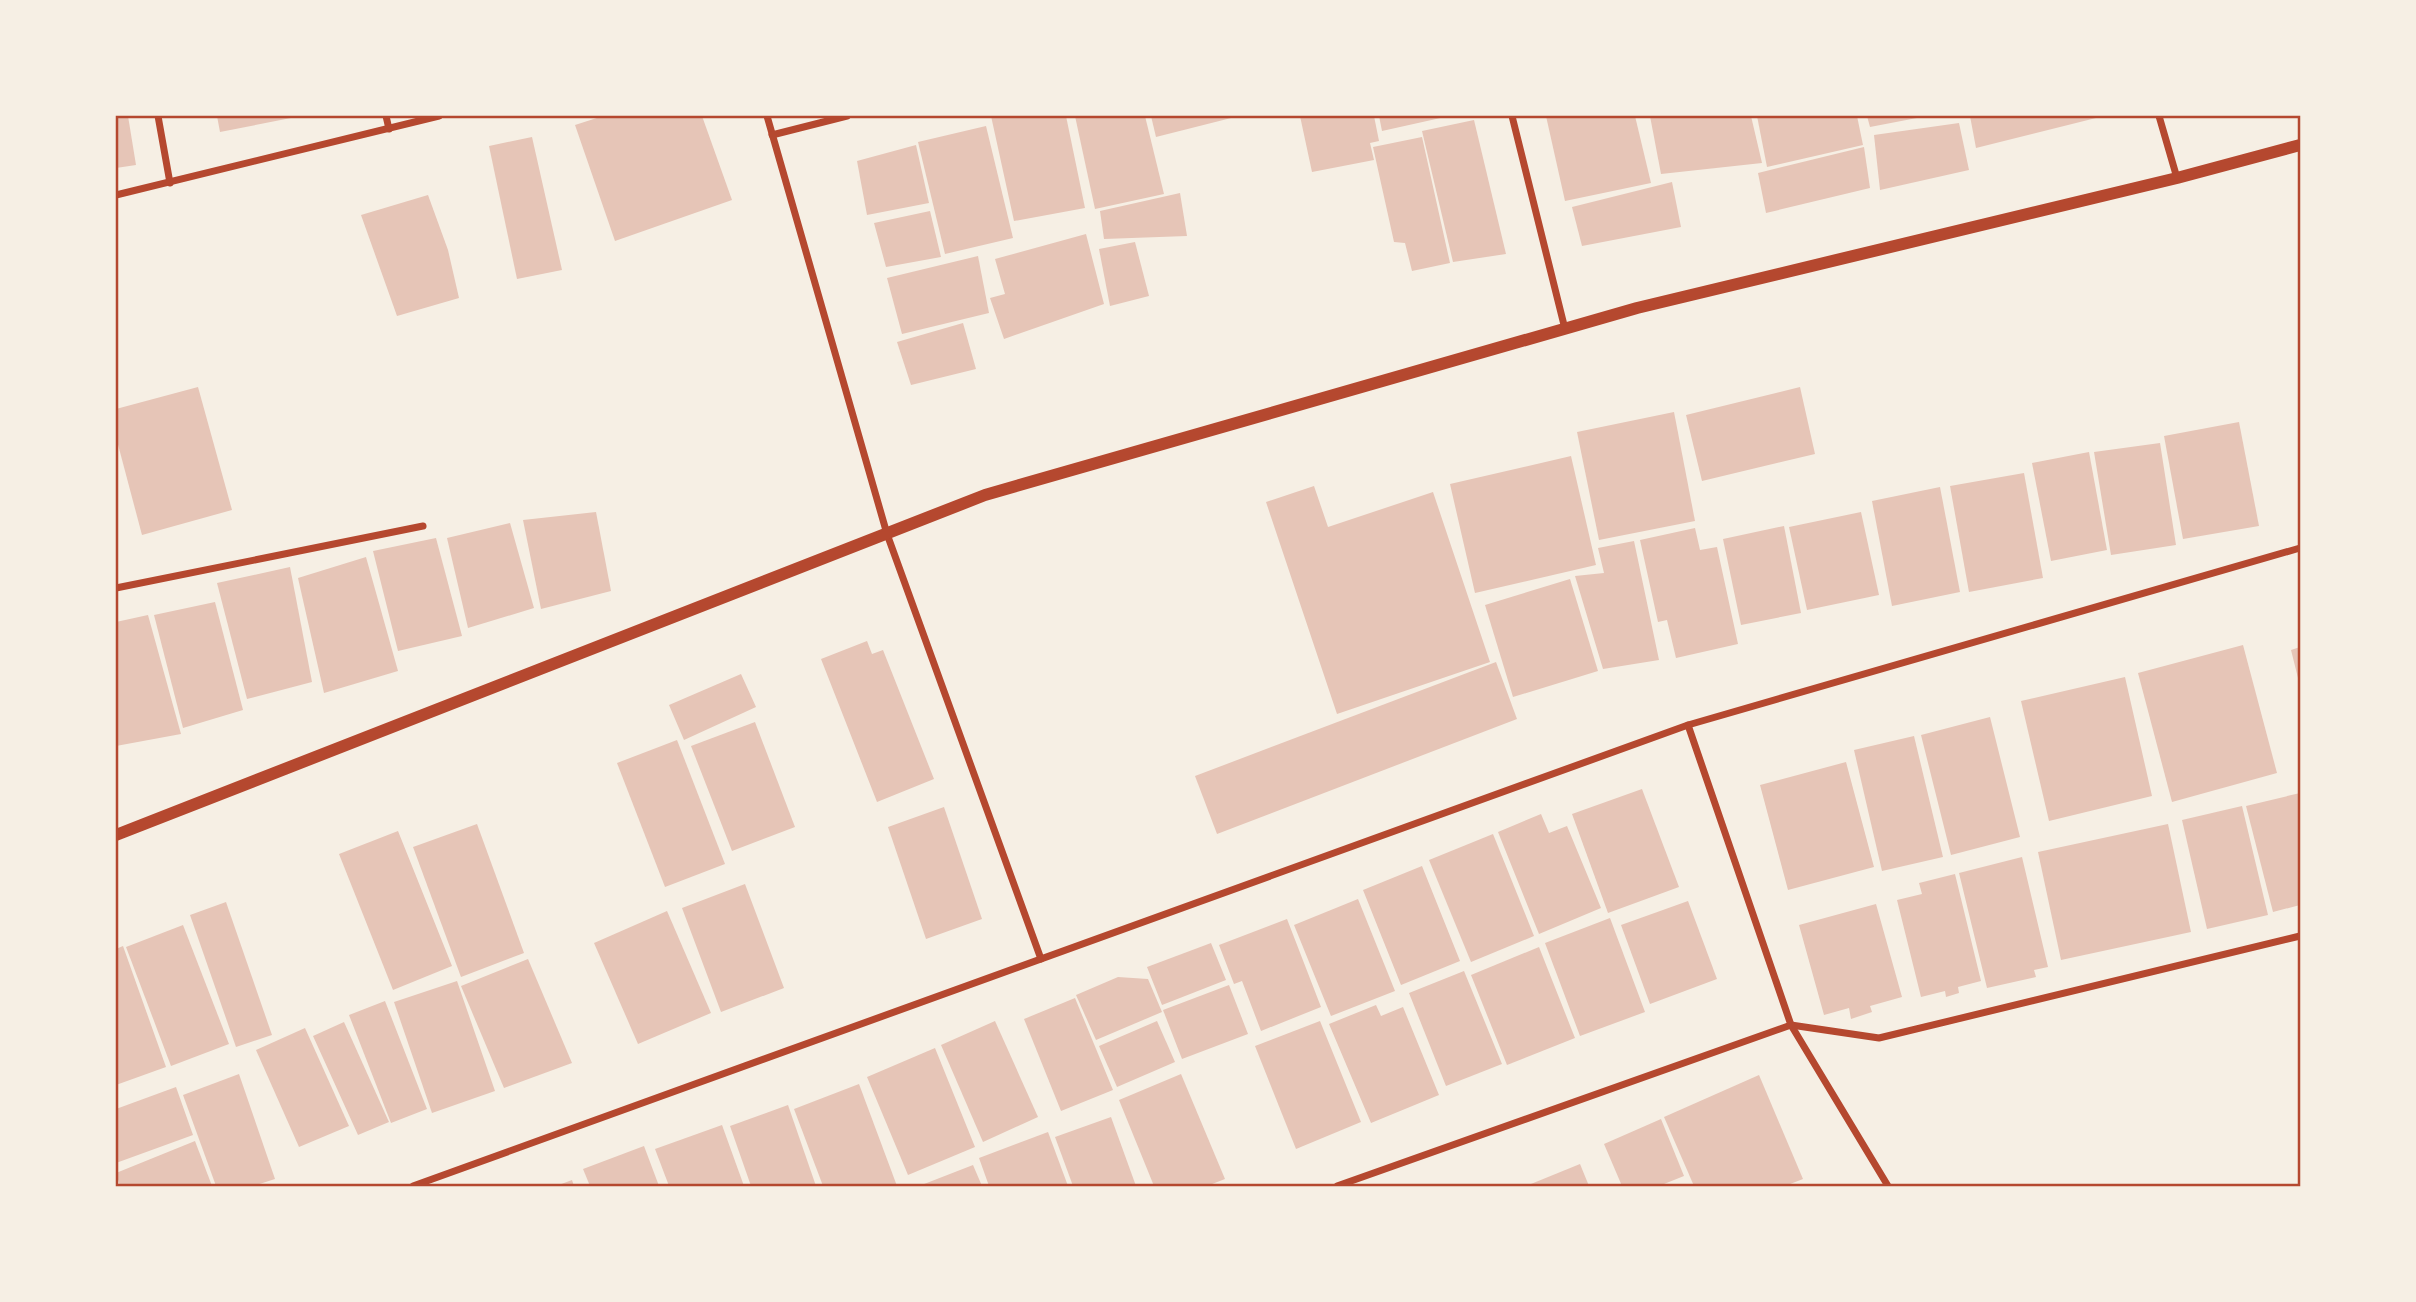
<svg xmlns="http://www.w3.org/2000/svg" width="2416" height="1302" font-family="'DejaVu Sans',sans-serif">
  <rect width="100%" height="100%" fill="#f6efe4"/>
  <g fill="#e6c5b7">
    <path d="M116,116H128L136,165L116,168Z"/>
    <path d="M217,116H296V117L220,132Z"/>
    <path d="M603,116H702L732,200L615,241L575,125Z"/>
    <path d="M991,116H1066L1085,208L1014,221Z"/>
    <path d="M1075,116H1145L1164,194L1095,209Z"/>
    <path d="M1151,116H1239L1156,137Z"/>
    <path d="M1300,116H1374L1379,141L1370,143L1374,160L1312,172Z"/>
    <path d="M1379,116H1445V117L1382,131Z"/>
    <path d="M1546,116H1635L1651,183L1565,201Z"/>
    <path d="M1650,116H1751L1762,163L1661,174Z"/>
    <path d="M1757,116H1857L1863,145L1767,167Z"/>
    <path d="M1867,116H1922V117L1870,127Z"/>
    <path d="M1970,116H2104L1976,148Z"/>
    <path d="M1474,120L1506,254L1453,262L1422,131Z"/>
    <path d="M1959,123L1969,170L1880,190L1874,135Z"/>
    <path d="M986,126L1013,238L945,254L918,142Z"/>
    <path d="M532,137L562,270L517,279L489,146Z"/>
    <path d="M1422,137L1450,263L1412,271L1405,243L1394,242L1373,147Z"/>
    <path d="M916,145L929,203L867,215L857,161Z"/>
    <path d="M1864,147L1870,188L1766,213L1758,173Z"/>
    <path d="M1672,182L1681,227L1582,246L1572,207Z"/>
    <path d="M1180,193L1187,236L1104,239L1100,211Z"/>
    <path d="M428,195L448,250L459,298L397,316L361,215Z"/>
    <path d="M930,211L941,257L886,267L874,223Z"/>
    <path d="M1086,234L1104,304L1004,339L990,298L1005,294L995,259Z"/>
    <path d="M1135,242L1149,296L1110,306L1099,249Z"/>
    <path d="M978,256L989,313L902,334L887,278Z"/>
    <path d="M963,323L976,369L911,385L897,342Z"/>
    <path d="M198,387L232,510L142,535L116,437V409Z"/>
    <path d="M1800,387L1815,454L1702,481L1686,415Z"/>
    <path d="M1674,412L1695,521L1599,540L1577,432Z"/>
    <path d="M2239,422L2259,526L2183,539L2164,436Z"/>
    <path d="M2160,443L2176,545L2111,555L2094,452Z"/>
    <path d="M2089,452L2107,550L2051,561L2032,463Z"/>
    <path d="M1571,456L1596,565L1475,593L1450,484Z"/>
    <path d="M2024,473L2043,578L1969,592L1950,486Z"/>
    <path d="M1314,486L1328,527L1433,492L1490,662L1337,714L1266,502Z"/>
    <path d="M1940,487L1960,592L1892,606L1872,501Z"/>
    <path d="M596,512L611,591L541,609L523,520Z"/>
    <path d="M1861,512L1879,595L1807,610L1789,527Z"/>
    <path d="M510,523L534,608L468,628L447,538Z"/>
    <path d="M1784,526L1801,613L1741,625L1723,539Z"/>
    <path d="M1695,528L1700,550L1717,547L1738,644L1676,658L1667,620L1658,622L1640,540Z"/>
    <path d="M436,538L462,636L398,651L373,551Z"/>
    <path d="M1634,541L1659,660L1603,669L1575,576L1604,573L1598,548Z"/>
    <path d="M366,557L398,671L324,693L298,578Z"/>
    <path d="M290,567L312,682L247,699L217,583Z"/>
    <path d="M1570,579L1598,671L1513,697L1485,605Z"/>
    <path d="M215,602L243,710L183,728L154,615Z"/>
    <path d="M148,615L181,734L116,746V622Z"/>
    <path d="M867,641L872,654L883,650L934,779L877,802L821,659Z"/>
    <path d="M2243,645L2277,773L2172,802L2138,673Z"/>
    <path d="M2300,647V686L2291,650Z"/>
    <path d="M1496,662L1517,719L1217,834L1195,776Z"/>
    <path d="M741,674L756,707L684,740L669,705Z"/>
    <path d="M2125,677L2152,796L2049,821L2021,701Z"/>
    <path d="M1990,717L2020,837L1951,855L1921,735Z"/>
    <path d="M755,722L795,827L732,851L691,746Z"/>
    <path d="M1914,736L1943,857L1882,871L1854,750Z"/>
    <path d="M677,740L725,864L665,887L617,763Z"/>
    <path d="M1846,762L1874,867L1788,890L1760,785Z"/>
    <path d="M1642,789L1679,887L1608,913L1572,814Z"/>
    <path d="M2300,793V905L2273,912L2246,806Z"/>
    <path d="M2242,806L2268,915L2207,929L2182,820Z"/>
    <path d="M944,807L982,919L926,939L888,827Z"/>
    <path d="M1541,814L1549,833L1567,826L1601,908L1539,934L1498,832Z"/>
    <path d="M477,824L524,953L461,977L413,847Z"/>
    <path d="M2168,824L2191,932L2061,960L2038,852Z"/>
    <path d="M398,831L452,966L393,990L339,854Z"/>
    <path d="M1493,834L1534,936L1471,962L1429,860Z"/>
    <path d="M2022,857L2048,967L2034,970L2036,977L1987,988L1959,873Z"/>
    <path d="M1422,866L1460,961L1401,985L1363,890Z"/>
    <path d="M1955,874L1981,981L1958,987L1959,993L1946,997L1945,991L1921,997L1897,900L1922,894L1919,883Z"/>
    <path d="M745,884L784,988L721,1012L682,908Z"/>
    <path d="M1358,899L1395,991L1331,1016L1294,925Z"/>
    <path d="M1688,901L1717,979L1650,1004L1621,925Z"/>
    <path d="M226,902L272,1035L236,1047L190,915Z"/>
    <path d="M1876,904L1902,997L1870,1006L1872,1012L1851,1019L1849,1008L1824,1015L1799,925Z"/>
    <path d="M667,911L711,1013L638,1044L594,943Z"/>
    <path d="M1610,918L1645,1012L1580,1036L1545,943Z"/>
    <path d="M1287,919L1321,1007L1261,1031L1242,981L1234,984L1219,945Z"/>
    <path d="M183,925L229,1044L171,1066L126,947Z"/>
    <path d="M1211,943L1226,980L1162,1005L1147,967Z"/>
    <path d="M123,946L166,1067L116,1085V949Z"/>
    <path d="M1539,947L1575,1038L1507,1065L1471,975Z"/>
    <path d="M528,959L572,1063L504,1088L461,986Z"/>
    <path d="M1464,971L1502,1064L1446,1086L1409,993Z"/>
    <path d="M1118,977L1148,979L1162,1012L1096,1040L1076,995Z"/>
    <path d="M457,981L495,1091L432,1113L394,1002Z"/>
    <path d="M1229,985L1248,1034L1182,1059L1163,1010Z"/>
    <path d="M1075,998L1113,1090L1061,1111L1024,1019Z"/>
    <path d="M385,1001L427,1109L391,1123L349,1015Z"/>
    <path d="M1376,1005L1381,1016L1403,1007L1439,1095L1371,1123L1329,1024Z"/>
    <path d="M995,1021L1038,1117L983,1142L941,1045Z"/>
    <path d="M1157,1021L1175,1062L1117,1087L1099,1046Z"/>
    <path d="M1320,1021L1361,1122L1296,1149L1255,1046Z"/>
    <path d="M344,1022L389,1122L358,1135L313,1036Z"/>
    <path d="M305,1028L349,1126L299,1147L256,1050Z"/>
    <path d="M935,1048L975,1147L908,1175L867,1077Z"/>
    <path d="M239,1074L275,1179L253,1186H216L183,1095Z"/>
    <path d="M1181,1074L1225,1179L1207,1186H1154L1119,1100Z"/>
    <path d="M1759,1075L1803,1179L1785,1186H1694L1664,1117Z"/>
    <path d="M859,1084L897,1186H823L794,1109Z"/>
    <path d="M176,1087L193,1135L116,1163V1109Z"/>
    <path d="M788,1105L816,1186H751L730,1126Z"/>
    <path d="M1111,1117L1136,1186H1073L1055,1137Z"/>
    <path d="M1661,1119L1684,1176L1659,1186H1622L1604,1144Z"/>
    <path d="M722,1125L744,1186H669L655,1149Z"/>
    <path d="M1048,1132L1068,1186H989L979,1158Z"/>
    <path d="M195,1141L212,1186H120L116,1173Z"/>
    <path d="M644,1146L659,1186H590L583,1169Z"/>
    <path d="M1580,1164L1589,1186H1526Z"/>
    <path d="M973,1165L982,1186H919Z"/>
    <path d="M572,1180L574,1186H556Z"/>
  </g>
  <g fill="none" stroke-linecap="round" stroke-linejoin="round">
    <g stroke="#b5482f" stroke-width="7">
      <path d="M158,116L170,183"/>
      <path d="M386,116L389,129"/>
      <path d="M767,116L887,534L1041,959"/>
      <path d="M1512,116L1565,329"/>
      <path d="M2159,116L2177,178"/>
      <path d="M772,135L847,116"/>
      <path d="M116,195L439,116"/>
      <path d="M116,588L423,526"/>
      <path d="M1791,1025L1879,1038L2300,936"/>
      <path d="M1791,1025L1888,1186"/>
      <path d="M413,1186L1688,725L2300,548"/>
      <path d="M1337,1186L1791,1025L1688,725"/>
    </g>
    <path stroke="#b5482f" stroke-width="12" d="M116,835L985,495L1637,308L2177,178L2300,145"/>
  </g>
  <rect width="2416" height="1302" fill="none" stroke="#f6efe4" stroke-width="234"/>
  <rect x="117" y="117" width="2182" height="1068" fill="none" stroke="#b5482f" stroke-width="2.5"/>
</svg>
